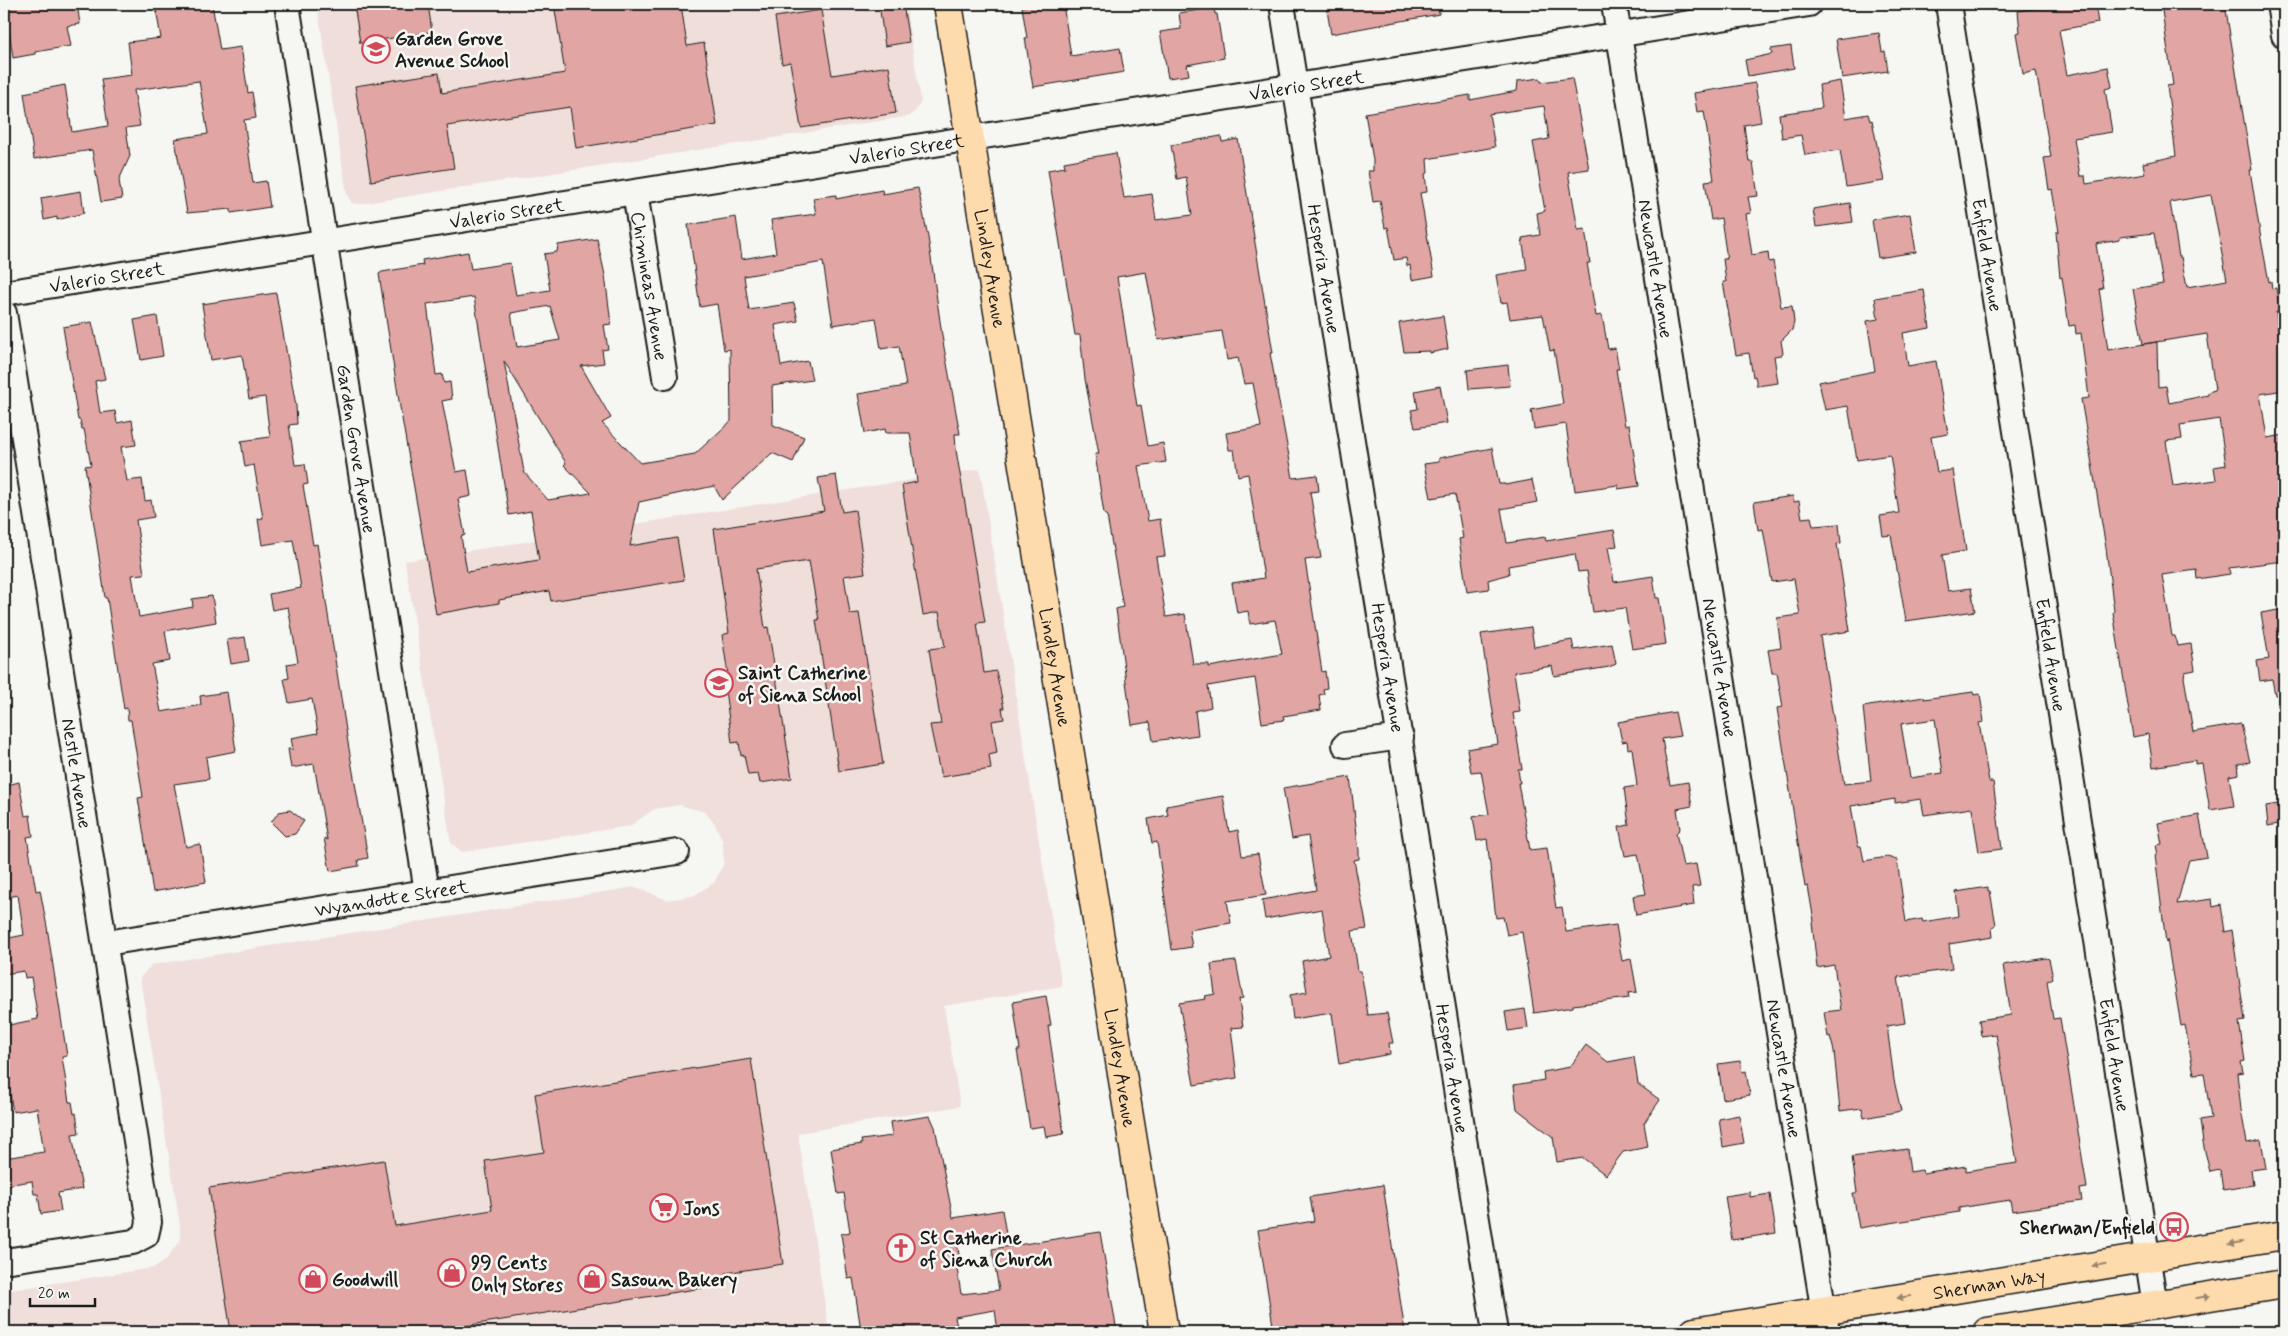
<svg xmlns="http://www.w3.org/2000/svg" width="2288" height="1336" font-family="Mynerve,sans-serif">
  <rect width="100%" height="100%" fill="#f6f6f2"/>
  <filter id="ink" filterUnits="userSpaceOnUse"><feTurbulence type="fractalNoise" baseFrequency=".02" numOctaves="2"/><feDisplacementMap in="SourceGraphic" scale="10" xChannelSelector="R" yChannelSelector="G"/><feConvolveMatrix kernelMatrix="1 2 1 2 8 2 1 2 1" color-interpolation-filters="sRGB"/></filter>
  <g filter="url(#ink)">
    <g fill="#f0deda">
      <path d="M317,4H905L921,101L917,109L910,116L360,204L352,203L347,195Z"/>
      <path d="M980,469L1062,986L944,1006L960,1106L798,1133L829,1332H4V1291L153,1268L165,1261L180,1240V1225L140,978L151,965L636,887L667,900L693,896L714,883L724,863L723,842L715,824L705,812L680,805L654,809L630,826L462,852L451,843L405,561Z"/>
    </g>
    <g fill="#e1a6a3" stroke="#1c1c1c" fill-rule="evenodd">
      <path d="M4,4H77L80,24L67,26L71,46L35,52V54L13,58L8,24L4,25Z"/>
      <path d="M155,4H212L220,50L241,47L248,93L252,92L256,118L244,120L253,183L266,181L270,207L231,213V209L187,213L175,139L208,134L199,81L134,90L140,126L126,128L130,156L119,180L122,199L101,202L92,150L34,159L24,93L65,85L72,132L108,126L101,79L132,75L128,42L161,38Z"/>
      <path d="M354,4H428L432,32L360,43Z"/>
      <path d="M554,4H681L687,46L704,43L717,125L576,148L570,107L447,126L454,168L371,181L355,86L439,73L442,93L565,73Z"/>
      <path d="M879,4H903L909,42L885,46Z"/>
      <path d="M1025,4H1063L1071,56L1120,48L1124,72L1033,87L1025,38H1027L1022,7L1026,6Z"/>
      <path d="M1326,4H1439V14L1331,34Z"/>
      <path d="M2065,4H2095L2098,23L2059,30L2067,75L2108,67L2112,87L2105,89L2112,132L2074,138L2080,176H2085L2086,184L2145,174L2143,163L2176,156L2167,86L2173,85L2161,4H2225L2252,170H2250L2261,239L2269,282L2271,281L2272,289L2276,288L2280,312H2276L2284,374V390L2260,394L2267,438L2284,435V561L2229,568L2230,574L2197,579L2196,570L2162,575L2172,636H2175L2177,646L2191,644L2195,670L2185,672L2184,677L2193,732L2241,724L2250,762L2238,764L2239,774L2229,776L2234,806L2210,810L2202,763L2195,764V760L2153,767L2148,734L2133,737L2113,612L2114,611L2106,548L2081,399L2089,398L2081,333L2076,334L2075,325L2069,326L2062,277L2060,278L2056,232H2059L2052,189L2049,190L2044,158L2051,157L2036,71L2023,74L2016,33L2020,32L2018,11ZM2211,195L2227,280L2187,287L2181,257H2179L2170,202ZM2154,233L2163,284L2133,289L2143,344L2207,334L2215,390L2208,392V395L2169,403L2166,386L2158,387L2157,342L2108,350L2099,289L2103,288L2096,244L2120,240V237ZM2219,419L2226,465L2214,467L2216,480L2173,486L2166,441L2182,439L2180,425Z"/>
      <path d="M1214,8L1215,14H1217L1224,58L1187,65L1189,75L1168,78L1160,32L1181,29L1179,13Z"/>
      <path d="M821,10L832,75L889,66L896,113L801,128L790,62L782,64L775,17Z"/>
      <path d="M1879,33L1882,52L1885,51L1888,71L1842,78L1836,39Z"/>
      <path d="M1791,46L1794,68L1748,76L1745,60L1772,54L1771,49Z"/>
      <path d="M1540,78L1541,82L1572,78L1589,169L1568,172L1578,230L1585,229L1590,263H1587L1596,316L1602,315L1608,349L1615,348L1619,369H1616L1625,426L1629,425L1639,486L1618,489V485L1575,491L1566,424L1534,429L1531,410L1563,404L1554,350L1550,351L1543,315L1510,319L1507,302L1501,303L1496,275L1527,270L1522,238L1540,235L1537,213L1545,211L1533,142L1549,139L1544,106L1489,114L1495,147L1427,159L1428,173L1425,174L1427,192L1420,193L1434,276L1412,280L1410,265L1407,266L1406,258L1394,260L1388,227L1385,228L1380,201L1373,202L1368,171H1373V160L1365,113L1470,95V100L1517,91L1518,81Z"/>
      <path d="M1840,81L1846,118L1868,114L1870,121L1872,120L1884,181L1846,187L1840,150L1805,155L1801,135L1782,138L1779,114L1822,108L1819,85Z"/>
      <path d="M1755,83L1761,122L1744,125L1749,162H1753L1758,196L1748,197L1751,213L1746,214L1752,255L1768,252L1769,262L1773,261L1781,307L1792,306L1794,322L1792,330L1781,341L1783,353L1782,355L1774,356L1778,383L1757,386L1755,376L1753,377L1749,353L1736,355L1723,282H1726L1723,259H1727L1721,218L1711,220L1705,181L1714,180L1706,124L1704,111L1697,112L1694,93Z"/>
      <path d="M1221,136L1222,142L1238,139L1273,353H1270L1293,478L1317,475L1319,491L1310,492L1321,558L1305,560L1322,672L1325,671L1327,688L1323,689L1324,694L1319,695L1321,710L1283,716L1284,720L1262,723L1255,678L1208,686L1211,707L1195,711L1198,735L1153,741L1150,722L1132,725L1116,609L1123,607L1107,516L1104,514L1095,454H1099L1085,379L1080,335H1075L1048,170L1065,167L1064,162L1116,153L1124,198L1152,194L1156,220L1192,215L1186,177L1177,179L1171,145ZM1146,272L1158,340L1222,331L1227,360L1238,358L1244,384L1253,383L1261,427L1226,433L1229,450H1234L1238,476L1248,474L1264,578L1232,583L1237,613L1248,611L1250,624L1275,620L1282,654L1209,667V664H1193L1185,614L1166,617L1156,557L1165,556L1160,519L1148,521L1138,466L1166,462L1163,443L1148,446L1141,405L1137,406L1117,277Z"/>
      <path d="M918,188L928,237L943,342L960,434H955L956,450L985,622L977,623L984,673L996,671L1004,708H1002L1004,719L992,721L997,753L989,755L991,769L941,777L930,725L941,724L929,649L945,647L939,612L923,615L915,568L902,485L917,482L910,433H886L885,429L865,433L858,394L906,386L899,346L881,349L876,318L833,325L823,262L744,276L749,310L794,303L798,321L775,325L781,366L808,361L812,380L772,386L773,425L804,437L793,462L772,453L722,500L714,486L639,502L630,546L677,538L684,580L551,601L549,591L499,600V603L436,614L400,407L379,274L382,272L423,265L422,260L468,252L471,269L510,263L516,295L550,290L544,254L557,252L558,245L597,239L605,275L611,324L604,325L608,349L602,350L604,363L581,366L611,418L602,423L640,463L695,454L731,421L730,349L724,350L717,304L700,307L688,225L736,217L742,259L776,253L771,220L816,214L813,198L836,195V199L882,190L883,194ZM474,297L509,515L531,511L539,560L467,572L461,536L465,535L458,499L471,496L467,470L456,472L442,401L452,399L450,382L444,383L442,374L436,375L427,304ZM550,306L560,340L517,347L511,313ZM504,361L566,463L564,465L591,493L548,500L524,472Z"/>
      <path d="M81,191L84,213L57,220V217L44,220L41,198Z"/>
      <path d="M1850,203L1853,222L1816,227L1813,209Z"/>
      <path d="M1910,214L1916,252L1878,258L1872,220Z"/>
      <path d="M1924,290L1930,328L1903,333L1908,366L1936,361L1948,434L1931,437L1937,472L1953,470L1966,551L1942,555L1948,591L1971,588L1975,611L1906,621L1891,535L1883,536L1880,516L1899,513L1890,455L1857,460L1848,406L1825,410L1819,382L1875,371L1867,321L1878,319L1875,298Z"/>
      <path d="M276,293L296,406L297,424L289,425L295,465L305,464L308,484L303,485L313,545L317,544L348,743L368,858L358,860L359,866L330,871L324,838L327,840L314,764L291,768L288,749H293L291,738L318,733L312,699L289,703L284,679L289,678L287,664L298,662L288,607L272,610L269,594L301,588L293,540L262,545L258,519L263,518L254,465L245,467L241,441L270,437L265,397L249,399L242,355L211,360L202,304Z"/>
      <path d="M157,316L163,356L141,360L134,320Z"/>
      <path d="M1443,316L1448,349L1430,353V351L1404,352L1399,323Z"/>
      <path d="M92,322L105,379L95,381L100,413L115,411L117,423L132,420L136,445L121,447L127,481L142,479L145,501L151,500L154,517L136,520L144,574L132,575L139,617L193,607L192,599L212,596L216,622L165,631L170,661L152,664L161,712L201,705L200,696L227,692L236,751L206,757L209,779L174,784L186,847L200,844L206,882L153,892L138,798L143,797L138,765L131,720H128L127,708L124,709L107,598H105L103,583L85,466L91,465L84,429H82L80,420H78L63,327Z"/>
      <path d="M1508,365L1510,386L1469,389L1467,370Z"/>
      <path d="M1440,386L1447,423L1415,428L1411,410L1418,409L1415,391Z"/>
      <path d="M1492,448L1499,484H1505V485L1532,480L1537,502L1501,509L1507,543L1545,537L1546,541L1614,530L1617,546L1608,547L1614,582L1653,576L1656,598H1659L1666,644L1632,649L1625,608L1593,612L1587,571L1578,572L1575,554L1508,566L1509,574L1488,580L1489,589L1467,592L1459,539L1463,538L1455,494L1431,498L1424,464L1439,462V458Z"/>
      <path d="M836,475L842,512L855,510L865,573L844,576L850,614L859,613L883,764L839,771L816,620H819L809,561L756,569L765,628L768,627L792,778L760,783L758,774L748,775L744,755L741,756L739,742L732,743L724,682L729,681L722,635L729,633L714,529L824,511L818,478Z"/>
      <path d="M1793,496L1794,502L1799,501L1802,518L1811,517L1813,526L1839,524L1841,543L1837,544L1850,631L1820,636L1844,784L1871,781L1863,707L1924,697V699L1973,692L1974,695L1980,694L1984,722L1979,723L1989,782H1993L2002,849L1979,852L1972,808L1924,815L1921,799L1895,803V799L1851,806L1858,846H1861L1864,861L1887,857L1897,860L1906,922L1922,919L1923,922L1959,916L1956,892L1988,887V891H1990L1996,925L1992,928L1993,937L1949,944L1952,969L1898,977L1905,1023L1887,1026L1894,1080L1901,1111L1864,1118L1862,1108L1840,1111L1834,1051L1830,1036L1828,1037L1824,1012L1841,1010L1834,965L1817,968L1812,922L1814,921L1808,886L1805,887L1777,708L1783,707L1777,673H1772L1768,650L1781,648L1777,618L1800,615L1794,579L1772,582L1763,529L1758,530L1754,502ZM1935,719L1943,773L1910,778L1901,724Z"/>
      <path d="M2284,609V695H2275L2272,679L2260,681L2257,661L2269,659L2261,613Z"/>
      <path d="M1531,627L1534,647L1572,640L1574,650L1612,644L1616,664L1609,667L1554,676L1552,666L1514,672L1520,712L1513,713L1522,769H1518L1520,783H1518L1530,850L1547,848L1556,908L1562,907L1566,932L1616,925L1622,961L1631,959L1637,992L1628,993L1629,998L1573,1005V1007L1534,1013L1522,932L1507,935L1503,917L1496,918L1487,839L1477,841L1473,817L1489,814L1481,771L1471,772L1467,749L1498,744L1481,634Z"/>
      <path d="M245,637L249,661L231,664L227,640Z"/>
      <path d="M1675,712L1680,736L1662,739L1665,756L1670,785L1688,782L1692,806L1677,809L1680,829L1676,833L1683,866L1696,864L1700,886L1692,887L1694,905L1636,915L1633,896L1646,894L1638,854L1625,856L1619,827L1629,825L1624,788L1637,786L1632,748L1628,749L1627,741L1622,742L1618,722Z"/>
      <path d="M1350,777L1359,851V859L1354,860L1367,929L1352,931L1358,971H1361L1368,1015L1387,1013L1393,1043H1389L1390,1054L1339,1064L1332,1013L1293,1019L1290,995L1307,992L1302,961L1329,956L1322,909L1265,919L1262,900L1316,890L1308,836L1292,839L1283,788Z"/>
      <path d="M19,782L25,816L30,815L33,836L27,837L36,891L40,890L47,927L67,1056L62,1057L69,1102H72L74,1114L76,1113L79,1133L72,1134L82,1189L58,1193L61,1211L41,1214L38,1194H34L32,1181L6,1185L4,1174V1158L44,1152L37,1108L13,1112L7,1078H4V1026L38,1019L31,977L25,978L24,971L4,974V939L24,935L18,895L4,898V786Z"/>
      <path d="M1223,796L1229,832L1238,830L1242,856L1258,854L1266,895L1227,901L1231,923L1189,930L1192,947L1172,950L1157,842L1152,843L1148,819L1168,815L1166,806Z"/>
      <path d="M2284,803V823L2268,826L2266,806Z"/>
      <path d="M290,810L304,821L295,834L285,836L271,822L279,812Z"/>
      <path d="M2199,815L2207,857L2189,860L2177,904L2212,899L2213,907L2221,905L2225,932L2232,930L2245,1021L2239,1022L2245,1061L2241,1062L2243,1072L2237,1073L2241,1110L2247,1143L2261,1140L2266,1168L2251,1170L2253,1185L2223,1190L2220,1170L2210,1172L2203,1143L2200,1120L2211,1118L2204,1073L2194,1074L2185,1025L2181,1026L2167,940L2166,943L2155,855H2158L2156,845L2162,844L2158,823Z"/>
      <path d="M2046,958L2049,959L2053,978L2047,981L2053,1019L2060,1018L2087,1188L2080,1189L2082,1201L2012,1211L2010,1200L1959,1208V1212L1859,1228L1853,1193H1857L1852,1157L1907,1149L1910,1172L1922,1170L1923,1173L1966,1166V1171L2017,1163L1996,1034L1981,1036L1979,1020L2011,1015L2003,965Z"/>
      <path d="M1236,961L1243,998L1239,999L1243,1027L1231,1028L1237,1078L1194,1085L1179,1003L1206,999L1205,996L1215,994L1211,964Z"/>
      <path d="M1046,996L1051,1025L1048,1026L1064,1134L1046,1137L1044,1126L1030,1128L1017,1050H1020L1013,1002Z"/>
      <path d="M1525,1009L1528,1028L1508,1031L1505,1012Z"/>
      <path d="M1586,1045L1608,1062L1634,1057L1638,1084L1660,1100L1644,1123L1648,1147L1623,1152L1606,1175L1583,1158L1557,1162L1553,1137L1517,1109L1514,1085L1544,1080L1543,1072L1570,1067Z"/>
      <path d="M751,1059L783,1264L726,1273L727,1284L427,1332H231L209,1188L384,1160L395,1226L492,1210L485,1161L544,1152L535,1094Z"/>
      <path d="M1740,1061L1742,1072L1746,1071L1750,1095L1723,1099L1718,1064Z"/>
      <path d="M1739,1115L1744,1143L1723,1147L1719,1119Z"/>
      <path d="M930,1116L935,1127L953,1218L1002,1210L1006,1234L957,1242L960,1261L956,1262L961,1294L999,1290L992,1249L1100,1232L1117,1332H998L995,1310L955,1317L958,1332H868L867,1329L861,1330L853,1278L848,1279L841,1234L850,1232L844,1193L838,1194L831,1149L862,1144L861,1140L892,1136L890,1122Z"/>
      <path d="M1383,1185L1405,1332H1274L1258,1230L1314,1221L1310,1197Z"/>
      <path d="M1750,1192V1197L1770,1194L1776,1233L1732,1240L1725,1196Z"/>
    </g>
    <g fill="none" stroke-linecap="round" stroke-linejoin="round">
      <defs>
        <g id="minor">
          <path id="s1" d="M287,4L427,892"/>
          <path id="s2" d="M1282,4L1495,1332"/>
          <path id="s3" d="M1614,4L1827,1332"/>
          <path id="s4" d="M1948,4L2155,1305"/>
          <path d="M2279,4L2284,35"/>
          <path id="s5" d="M635,193L665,377"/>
          <path id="s6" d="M4,293L1809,4"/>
          <path id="s7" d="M4,313L149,1222L146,1235L133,1242L4,1261"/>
          <path d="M1345,745L1401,737"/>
          <path id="s8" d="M106,943L677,852"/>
        </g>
        <g id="major">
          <path id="s9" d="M948,4L1164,1332"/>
          <path id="s10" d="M1694,1332L2284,1235"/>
          <path d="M1987,1332L2284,1284"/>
        </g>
      </defs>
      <use href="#minor" stroke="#1c1c1c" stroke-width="28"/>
      <use href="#major" stroke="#1c1c1c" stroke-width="31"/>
      <use href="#minor" stroke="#f6f6f2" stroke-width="24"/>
      <use href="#major" stroke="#fedbac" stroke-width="28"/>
    </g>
    <defs><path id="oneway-solid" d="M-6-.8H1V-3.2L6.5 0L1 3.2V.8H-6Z" transform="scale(1.25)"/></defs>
    <g fill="#98856b">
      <use href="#oneway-solid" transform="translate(2236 1243) rotate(171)"/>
      <use href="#oneway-solid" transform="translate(2099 1265) rotate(171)"/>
      <use href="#oneway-solid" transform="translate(1904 1297) rotate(171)"/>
      <use href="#oneway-solid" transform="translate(2203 1297) rotate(-9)"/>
    </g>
  </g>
  <defs>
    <symbol id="school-ring" viewBox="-11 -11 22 22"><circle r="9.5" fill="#f6f6f2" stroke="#d1495b" stroke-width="1.5"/><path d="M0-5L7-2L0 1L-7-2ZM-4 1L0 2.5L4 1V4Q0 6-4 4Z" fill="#d1495b"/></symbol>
    <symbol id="supermarket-ring" viewBox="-11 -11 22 22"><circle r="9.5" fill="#f6f6f2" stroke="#d1495b" stroke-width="1.5"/><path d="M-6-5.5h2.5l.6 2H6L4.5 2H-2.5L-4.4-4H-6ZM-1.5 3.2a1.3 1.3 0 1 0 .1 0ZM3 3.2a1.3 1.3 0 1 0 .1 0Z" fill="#d1495b"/></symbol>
    <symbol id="bus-ring" viewBox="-11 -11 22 22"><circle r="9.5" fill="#f6f6f2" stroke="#d1495b" stroke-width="1.5"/><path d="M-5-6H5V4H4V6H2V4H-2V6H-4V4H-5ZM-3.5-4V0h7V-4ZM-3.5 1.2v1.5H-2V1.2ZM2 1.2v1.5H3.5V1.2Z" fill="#d1495b"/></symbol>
    <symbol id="church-ring" viewBox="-11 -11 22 22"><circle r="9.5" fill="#f6f6f2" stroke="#d1495b" stroke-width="1.5"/><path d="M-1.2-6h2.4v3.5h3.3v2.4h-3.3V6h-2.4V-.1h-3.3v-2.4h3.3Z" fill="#d1495b"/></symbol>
    <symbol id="shop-ring" viewBox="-11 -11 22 22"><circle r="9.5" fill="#f6f6f2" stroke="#d1495b" stroke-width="1.5"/><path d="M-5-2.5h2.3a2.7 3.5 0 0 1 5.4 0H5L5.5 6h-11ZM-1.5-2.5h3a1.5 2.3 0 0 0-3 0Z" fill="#d1495b"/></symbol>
  </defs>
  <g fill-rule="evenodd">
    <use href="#school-ring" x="360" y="33" width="32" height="32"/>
    <use href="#school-ring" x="703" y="667" width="32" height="32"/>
    <use href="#supermarket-ring" x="648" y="1192" width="32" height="32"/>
    <use href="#bus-ring" x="2158" y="1211" width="32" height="32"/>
    <use href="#church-ring" x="885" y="1232" width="32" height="32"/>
    <use href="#shop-ring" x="436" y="1257" width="32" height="32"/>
    <use href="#shop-ring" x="297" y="1263" width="32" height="32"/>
    <use href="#shop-ring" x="576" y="1263" width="32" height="32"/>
  </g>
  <g text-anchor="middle" stroke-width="5" stroke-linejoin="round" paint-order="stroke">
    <g font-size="19" font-weight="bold" fill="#1c1c1c" stroke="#f6f6f2" text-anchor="start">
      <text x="395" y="45">Garden Grove<tspan x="395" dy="22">Avenue School</tspan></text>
      <text x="738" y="679">Saint Catherine<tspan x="738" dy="22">of Siena School</tspan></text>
      <text x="683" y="1215">Jons</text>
      <text x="2155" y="1234" text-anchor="end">Sherman/Enfield</text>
      <text x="920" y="1244">St Catherine<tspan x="920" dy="22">of Siena Church</tspan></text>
      <text x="471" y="1269">99 Cents<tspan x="471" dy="22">Only Stores</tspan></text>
      <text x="332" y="1286">Goodwill</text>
      <text x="611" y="1286">Sasoun Bakery</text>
    </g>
    <g font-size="19" fill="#1c1c1c" stroke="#f6f6f2">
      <text dy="7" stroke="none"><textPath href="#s6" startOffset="1319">Valerio Street</textPath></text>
      <text dy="7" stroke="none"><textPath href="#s6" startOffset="914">Valerio Street</textPath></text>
      <text dy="7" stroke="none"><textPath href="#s6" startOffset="509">Valerio Street</textPath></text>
      <text dy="7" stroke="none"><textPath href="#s4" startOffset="254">Enfield Avenue</textPath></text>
      <text dy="7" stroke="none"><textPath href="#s9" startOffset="268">Lindley Avenue</textPath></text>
      <text dy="7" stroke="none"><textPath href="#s2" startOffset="268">Hesperia Avenue</textPath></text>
      <text dy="7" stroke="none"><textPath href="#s3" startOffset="268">Newcastle Avenue</textPath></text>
      <text dy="7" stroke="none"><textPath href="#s6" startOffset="104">Valerio Street</textPath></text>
      <text dy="7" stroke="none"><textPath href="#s5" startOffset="94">Chimineas Avenue</textPath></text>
      <text dy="7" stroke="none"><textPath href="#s1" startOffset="450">Garden Grove Avenue</textPath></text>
      <text dy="7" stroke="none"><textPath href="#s4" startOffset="659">Enfield Avenue</textPath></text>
      <text dy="7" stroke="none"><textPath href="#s9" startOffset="672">Lindley Avenue</textPath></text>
      <text dy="7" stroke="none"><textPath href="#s2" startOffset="672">Hesperia Avenue</textPath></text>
      <text dy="7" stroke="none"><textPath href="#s3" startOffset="672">Newcastle Avenue</textPath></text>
      <text dy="7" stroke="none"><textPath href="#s7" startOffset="466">Nestle Avenue</textPath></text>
      <text dy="7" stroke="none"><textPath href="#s8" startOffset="289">Wyandotte Street</textPath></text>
      <text dy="7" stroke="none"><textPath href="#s4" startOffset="1064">Enfield Avenue</textPath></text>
      <text dy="7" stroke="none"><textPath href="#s9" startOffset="1078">Lindley Avenue</textPath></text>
      <text dy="7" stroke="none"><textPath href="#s2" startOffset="1078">Hesperia Avenue</textPath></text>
      <text dy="7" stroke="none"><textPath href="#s3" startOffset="1078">Newcastle Avenue</textPath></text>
      <text dy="7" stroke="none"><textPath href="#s10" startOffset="299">Sherman Way</textPath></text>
    </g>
  </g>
  <rect width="2288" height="1336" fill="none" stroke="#f6f6f2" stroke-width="20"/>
  <rect x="10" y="10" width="2268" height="1316" fill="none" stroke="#1c1c1c" stroke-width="2" filter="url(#ink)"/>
  <path d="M30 1298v8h65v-8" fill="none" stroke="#1c1c1c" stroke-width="2.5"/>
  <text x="38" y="1298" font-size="15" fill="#1c1c1c" stroke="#f6f6f2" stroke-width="4" paint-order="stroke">20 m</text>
</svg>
